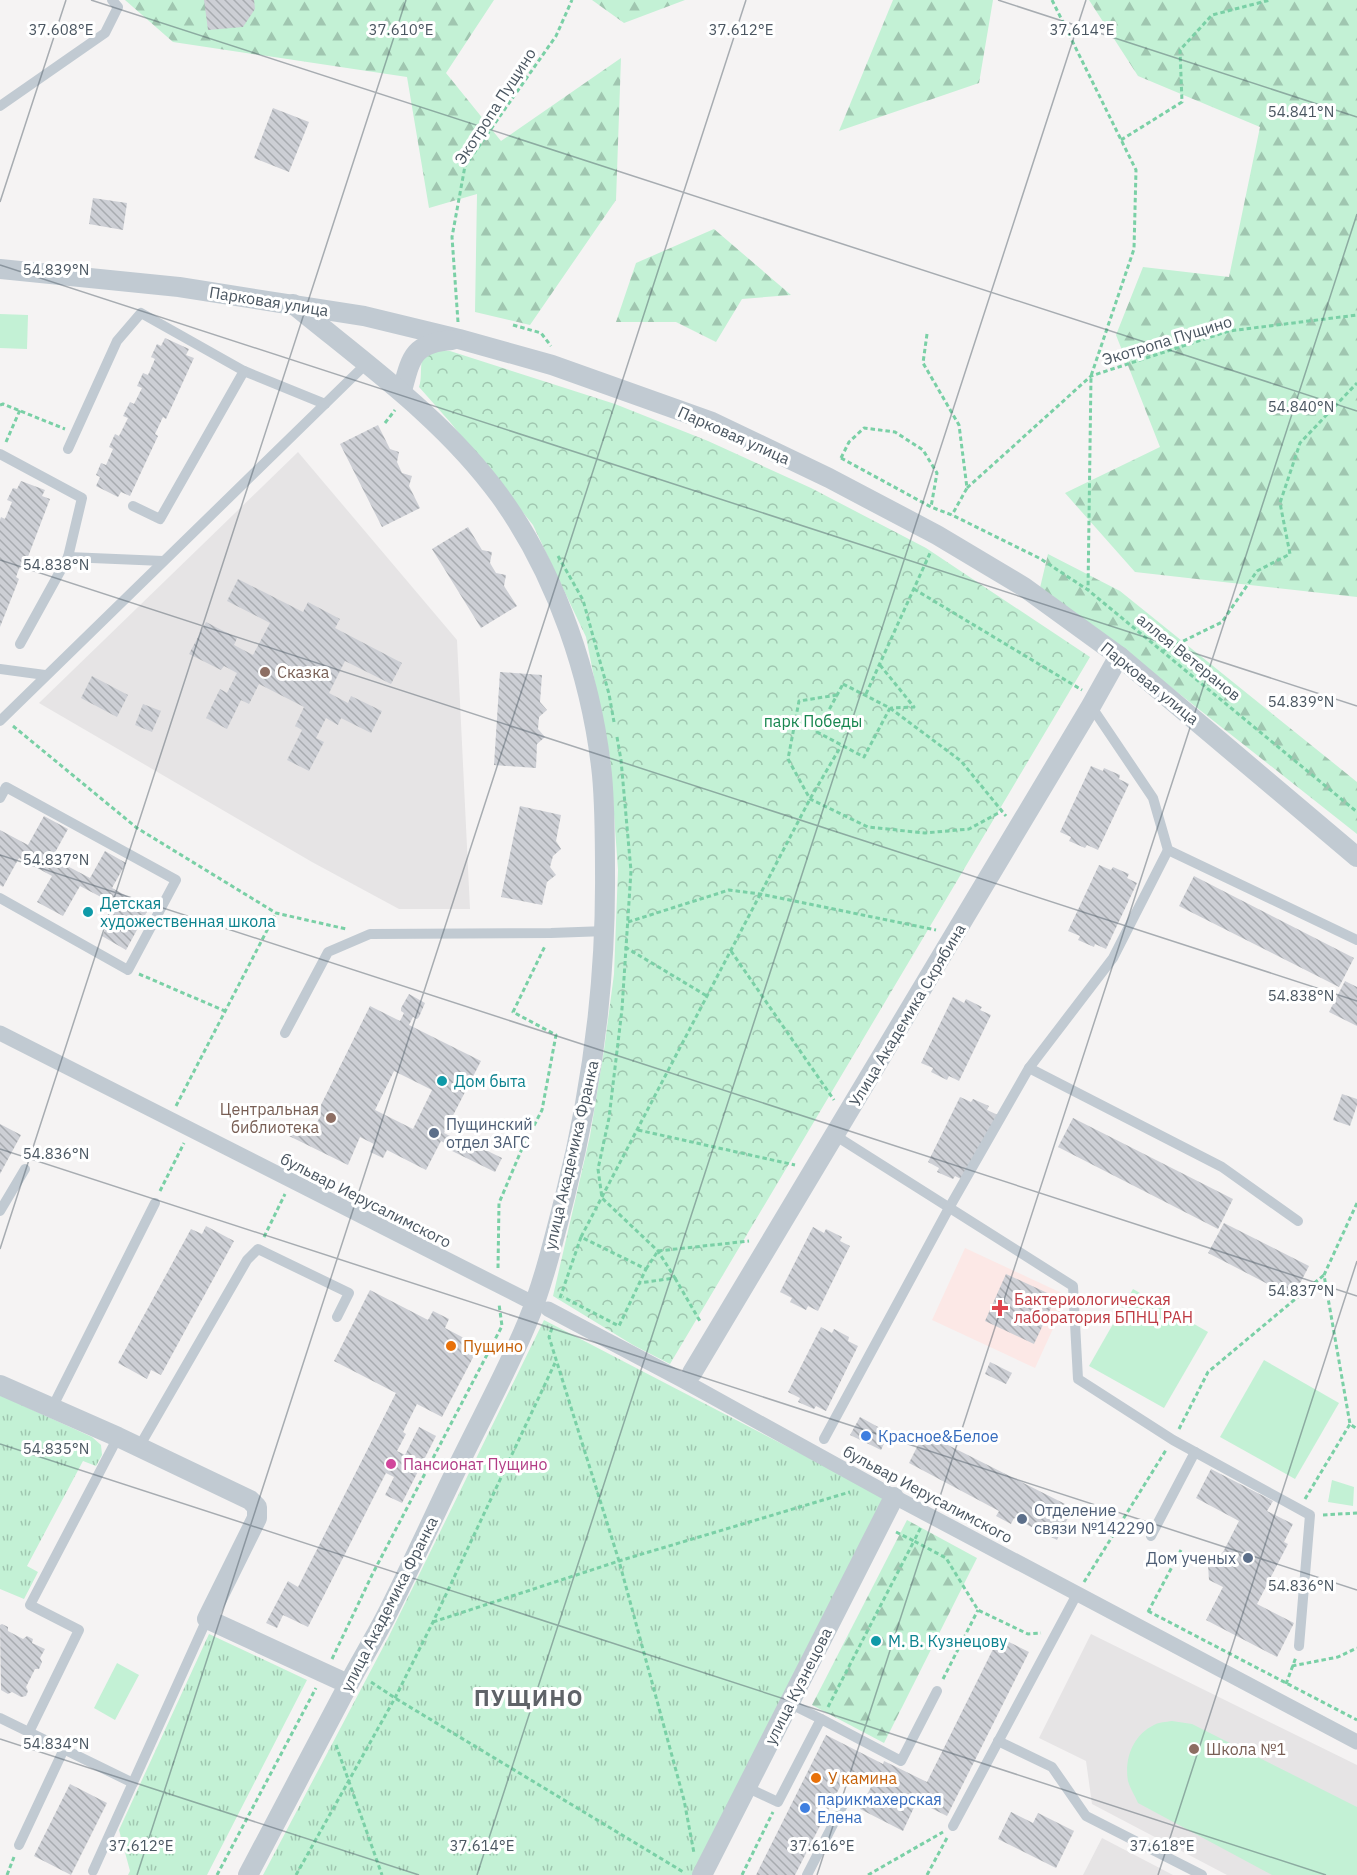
<svg xmlns="http://www.w3.org/2000/svg" width="1357" height="1875" font-family="'IBM Plex Sans',sans-serif">
  <defs>
    <pattern id="grass-tufts" width="24" height="20" patternUnits="userSpaceOnUse" patternTransform="scale(1.5)"><rect width="24" height="20" fill="#c3f1d5"/><path d="M3 7l-1-3M5 7V3M7 7l1-3M15 17l-1-3M17 17v-4M19 17l1-3" fill="none" stroke="#a0c6b0"/></pattern>
    <pattern id="forest-firs" width="22" height="20" patternUnits="userSpaceOnUse" patternTransform="scale(1.5)"><rect width="22" height="20" fill="#c3f1d5"/><path d="M5 1l3.5 6h-7zM16 11l3.5 6h-7z" fill="#a0c6b0"/></pattern>
    <pattern id="park-crowns" width="20" height="18" patternUnits="userSpaceOnUse" patternTransform="scale(1.5)"><rect width="20" height="18" fill="#c3f1d5"/><path d="M2 6a3 3 0 1 1 6 0M12 15a3 3 0 1 1 6 0" fill="none" stroke="#a0c6b0"/></pattern>
    <pattern id="building-back-hatch" width="6" height="6" patternUnits="userSpaceOnUse" patternTransform="scale(1.5)"><rect width="6" height="6" fill="#cdcfd5"/><path d="M-1 5l2 2M0 0l6 6M5-1l2 2" fill="none" stroke="#a8abb0"/></pattern>
  </defs>
  <rect width="100%" height="100%" fill="#f5f3f3"/>
  <g fill="#e6e4e5">
    <path d="M298,452L457,640L470,909H399L312,862L39,703Z"/>
    <path d="M1091,1634L1357,1765V1875H1227L1092,1804L1086,1761L1039,1738Z"/>
    <path d="M1102,1838L1173,1875H1083Z"/>
  </g>
  <path fill="#fce8e6" d="M965,1248L1068,1296L1035,1368L932,1320Z"/>
  <g fill="url(#grass-tufts)">
    <path d="M544,1320L865,1487L887,1493L699,1875H263L389,1636Z"/>
    <path d="M0,1395L92,1437L101,1445L102,1455L96,1466L83,1461L27,1566L38,1572L24,1599L0,1589Z"/>
    <path d="M209,1634L307,1680L207,1875H128L130,1871L119,1830Z"/>
  </g>
  <g fill="url(#forest-firs)">
    <path d="M125,0H494L446,73L501,141L621,58L616,200L530,325L475,312L477,194L429,208L407,77L173,42Z"/>
    <path d="M592,0H685L624,23Z"/>
    <path d="M893,0H993L979,83L839,131Z"/>
    <path d="M1089,0H1357V597L1135,572L1065,493L1160,447L1116,335L1143,267L1229,277L1260,127L1138,76Z"/>
    <path d="M714,229L791,295L742,299L716,342L676,322H616L636,263Z"/>
    <path d="M1048,554L1120,591L1357,782V834L1106,636L1039,592Z"/>
    <path d="M907,1520L977,1558L884,1743L812,1705Z"/>
  </g>
  <path fill="url(#park-crowns)" d="M436,350L450,351L615,404L708,441L811,488L926,548L1090,657L670,1364L633,1345L553,1296L590,1136L604,1050L614,974L618,870L610,758L586,637L533,525L450,422L419,387C422,379 420,369 422,360Z"/>
  <g fill="#c3f1d5">
    <path d="M0,314L28,315L27,349L0,348Z"/>
    <path d="M1133,1289L1208,1332L1164,1408L1089,1366Z"/>
    <path d="M1264,1360L1339,1403L1295,1479L1220,1437Z"/>
    <path d="M1332,1480L1354,1487L1353,1506L1328,1502Z"/>
    <path d="M117,1663L139,1675L115,1720L94,1708Z"/>
    <path d="M1172,1721L1192,1724L1357,1807V1875H1272L1138,1803C1135,1796 1130,1788 1128,1781C1124,1759 1133,1735 1154,1725C1159,1722 1166,1722 1172,1721Z"/>
  </g>
  <g fill="url(#building-back-hatch)" fill-rule="evenodd">
    <path d="M204,0H254L255,9L243,27L208,30Z"/>
    <path d="M273,108L309,122L289,172L254,158Z"/>
    <path d="M93,198L127,203L123,230L89,224Z"/>
    <path d="M165,338L189,349L186,355L194,358L166,419L163,417L155,434L158,436L130,496L121,492L118,497L96,486L100,477L96,475L101,463L106,465L113,449L109,447L115,434L119,436L128,418L123,416L130,402L134,404L142,388L137,386L143,373L148,375L155,359L151,357L157,344L161,346Z"/>
    <path d="M378,425L390,449L399,452L397,462L402,473L412,476L409,486L420,508L382,527L340,444Z"/>
    <path d="M21,481L45,490L42,496L50,499L26,562L23,560L19,569L16,577L19,579L0,627V520L1,517L5,519L12,502L7,500L13,488L17,489Z"/>
    <path d="M468,527L482,550L492,552L490,563L496,573L506,575L504,586L517,606L481,628L432,549Z"/>
    <path d="M238,579L303,612L308,602L340,619L335,628L402,663L391,684L345,661L329,693L348,703L351,696L382,711L371,733L341,718L338,725L326,718L316,738L324,742L309,771L287,760L302,730L295,726L304,707L259,684L249,704L241,700L227,729L206,718L220,689L227,693L237,673L224,666L221,670L189,654L206,622L237,638L234,645L253,655L270,623L227,601Z"/>
    <path d="M500,672L542,675L540,702L547,710L539,717L538,729L545,737L537,744L536,768L494,765Z"/>
    <path d="M92,676L128,695L117,717L81,698Z"/>
    <path d="M143,704L161,711L152,732L135,725Z"/>
    <path d="M1091,766L1103,771L1104,768L1120,775L1119,779L1129,784L1098,850L1087,845L1085,848L1069,841L1071,837L1060,832Z"/>
    <path d="M520,806L561,815L556,841L561,849L553,856L550,867L556,875L547,882L542,905L501,897Z"/>
    <path d="M44,816L68,829L52,858L90,878L105,851L126,863L112,888L149,908L126,950L102,936L118,906L80,886L63,916L37,902L52,876L19,858L3,887L0,885V830L28,845Z"/>
    <path d="M1099,865L1111,870L1113,867L1129,874L1127,878L1137,883L1106,949L1095,944L1094,947L1078,940L1080,936L1068,931Z"/>
    <path d="M1194,876L1354,958L1339,987L1179,906Z"/>
    <path d="M1345,981L1357,987V1026L1329,1012Z"/>
    <path d="M409,994L425,1003L419,1017L417,1019L413,1017L409,1025L481,1061L444,1133L454,1138L457,1136L502,1158L495,1172L450,1150V1146L441,1141L426,1170L387,1150L383,1158L370,1152L374,1144L360,1137L348,1165L285,1134L304,1121L315,1126L320,1117L316,1115L370,1006L400,1021L404,1013L401,1011V1008ZM394,1071L432,1090L413,1129L375,1110Z"/>
    <path d="M953,997L964,1003L966,999L982,1007L980,1010L991,1015L959,1081L949,1076L947,1080L931,1072L933,1068L921,1063Z"/>
    <path d="M1342,1094L1357,1099V1105L1350,1126L1333,1120Z"/>
    <path d="M960,1097L971,1102L973,1099L989,1106L987,1110L998,1115L965,1181L955,1176L953,1179L937,1172L939,1168L928,1162Z"/>
    <path d="M1073,1118L1233,1199L1218,1229L1058,1147Z"/>
    <path d="M0,1124L21,1135L0,1174Z"/>
    <path d="M1224,1223L1309,1266L1293,1297L1208,1253Z"/>
    <path d="M206,1226L234,1241L161,1375L151,1370L147,1379L118,1363L191,1229L202,1234Z"/>
    <path d="M813,1227L824,1233L826,1229L842,1237L840,1241L850,1246L818,1311L808,1306L806,1310L790,1302L792,1298L780,1292Z"/>
    <path d="M1006,1274L1056,1297L1034,1344L985,1321Z"/>
    <path d="M370,1290L428,1320L433,1311L449,1319L445,1328L479,1346L442,1417L417,1404L403,1432L406,1434L397,1451L405,1455L419,1427L436,1436L402,1503L385,1495L394,1477L386,1473L308,1627L283,1615L277,1628L266,1623L288,1581L298,1587L396,1393L334,1361Z"/>
    <path d="M821,1327L832,1333L834,1329L849,1337L848,1341L858,1346L826,1411L816,1406L814,1409L798,1402L800,1398L788,1392Z"/>
    <path d="M990,1362L1012,1373L1006,1384L985,1374Z"/>
    <path d="M860,1417L889,1433L881,1450L850,1435Z"/>
    <path d="M924,1433L1073,1508L1057,1540L1014,1518L1011,1524L996,1516L999,1511L909,1463Z"/>
    <path d="M1211,1469L1273,1501L1267,1511L1293,1524L1284,1542L1288,1544L1257,1604L1294,1623L1277,1657L1206,1620L1223,1587L1209,1580L1208,1565L1223,1552L1239,1521L1196,1498Z"/>
    <path d="M2,1624L8,1627V1631L23,1639L27,1636L33,1639L32,1643L45,1649L40,1658L42,1662L39,1669H35L26,1687L28,1691L26,1696L21,1697L12,1692L8,1694L1,1690L0,1625Z"/>
    <path d="M999,1637L1029,1652L947,1816L917,1801L903,1831L860,1809L873,1783L848,1771L795,1875H756L826,1735L883,1764L884,1761L927,1782Z"/>
    <path d="M70,1784L107,1803L71,1875L34,1856Z"/>
    <path d="M1011,1812L1033,1823L1038,1813L1074,1831L1056,1868L998,1839Z"/>
  </g>
  <g fill="none" stroke-linecap="round" stroke-linejoin="round">
    <g stroke="#7ad0a6" stroke-width="3" stroke-dasharray="4.5 3" stroke-linecap="butt">
      <path d="M1052,0L1136,170L1134,249L1091,376L1088,590"/>
      <path d="M1121,140L1182,102L1180,50L1212,15L1270,0"/>
      <path d="M458,322L452,237L465,166L556,36L572,0"/>
      <path d="M513,325L541,333L551,346"/>
      <path d="M927,334L923,363L959,425L967,488L952,515"/>
      <path d="M0,405L3,404L65,429"/>
      <path d="M385,423L395,410"/>
      <path d="M6,442L20,410"/>
      <path d="M841,458L931,507L952,515L1041,559L1088,590L1357,812"/>
      <path d="M841,458L849,442L864,428L895,432L923,450L937,473L931,507"/>
      <path d="M967,488L1091,376L1229,331L1357,315"/>
      <path d="M558,556L583,600L609,694L614,722"/>
      <path d="M914,589L1082,690"/>
      <path d="M1163,651L1222,622L1257,571L1290,554L1280,503L1300,443L1357,383"/>
      <path d="M880,665L914,707L891,708"/>
      <path d="M843,684L890,708L864,757L817,732Z"/>
      <path d="M866,694L931,551"/>
      <path d="M837,695L799,701L788,759L810,799L868,827L925,833L969,829L1002,811"/>
      <path d="M890,708L961,761L1006,816"/>
      <path d="M13,726L137,828L276,913L346,929"/>
      <path d="M617,737L621,760L631,871L622,1009L609,1118L598,1169L602,1198L658,1251L675,1278L639,1283"/>
      <path d="M628,922L729,890L760,894L936,930"/>
      <path d="M625,947L707,996"/>
      <path d="M731,951L834,1100"/>
      <path d="M139,974L225,1011"/>
      <path d="M176,1106L276,913"/>
      <path d="M638,1130L795,1165"/>
      <path d="M160,1191L184,1143"/>
      <path d="M1357,1203L1324,1275L1350,1424L1357,1429"/>
      <path d="M264,1237L285,1194"/>
      <path d="M581,1237L810,799L841,746"/>
      <path d="M658,1251L749,1241"/>
      <path d="M498,1268L499,1203L521,1151L542,1110L556,1035L513,1012L545,946"/>
      <path d="M646,1269L658,1251"/>
      <path d="M675,1278L701,1323"/>
      <path d="M560,1298L581,1237L646,1269L619,1326L563,1297"/>
      <path d="M552,1328L549,1337L619,1561L684,1800L694,1853"/>
      <path d="M1179,1429L1208,1372L1324,1275"/>
      <path d="M1305,1499L1350,1424"/>
      <path d="M1323,1515L1357,1513"/>
      <path d="M896,1532L914,1541L921,1527"/>
      <path d="M1084,1582L1166,1450"/>
      <path d="M1148,1611L1357,1720"/>
      <path d="M1148,1612L1181,1550"/>
      <path d="M433,1622L622,1560L850,1492"/>
      <path d="M332,1659L372,1575L502,1326L499,1304"/>
      <path d="M1292,1666L1338,1657L1357,1648"/>
      <path d="M943,1679L978,1610"/>
      <path d="M371,1682L395,1698L685,1873"/>
      <path d="M1286,1684L1296,1657"/>
      <path d="M828,1707L914,1541L946,1558L978,1610L1028,1634L1041,1633"/>
      <path d="M336,1745L382,1875"/>
      <path d="M7,1875L14,1857"/>
      <path d="M217,1875L316,1688"/>
      <path d="M296,1875L395,1698L433,1622L555,1363"/>
      <path d="M742,1875L773,1812"/>
      <path d="M868,1875L943,1832"/>
      <path d="M927,1875L948,1836"/>
    </g>
    <g stroke="#c1cad2" stroke-width="10">
      <path d="M0,106L105,33L118,7L112,0"/>
      <path d="M244,371L325,404"/>
      <path d="M68,449L117,341L141,313L244,371L160,519L133,506"/>
      <path d="M0,454L82,498L68,557L20,644"/>
      <path d="M68,557L163,561"/>
      <path d="M0,669L45,675"/>
      <path d="M1091,706L1153,798L1168,850L1357,940"/>
      <path d="M0,721L366,364"/>
      <path d="M0,798L6,787L176,880L128,970L0,898"/>
      <path d="M285,1033L328,952L370,934L551,933L606,931"/>
      <path d="M1029,1068L1113,958L1168,850"/>
      <path d="M836,1136L1073,1286L1078,1379L1173,1440L1310,1515L1299,1646"/>
      <path d="M0,1211L25,1169"/>
      <path d="M52,1408L155,1203"/>
      <path d="M824,1439L949,1208L1029,1068L1222,1167L1298,1221"/>
      <path d="M139,1447L247,1260L258,1249L349,1293L337,1317"/>
      <path d="M1151,1536L1195,1452"/>
      <path d="M789,1703L821,1719"/>
      <path d="M0,1718L133,1783"/>
      <path d="M29,1732L79,1630L30,1605L118,1437"/>
      <path d="M998,1741L1052,1767L1086,1816L1202,1875"/>
      <path d="M746,1787L778,1802L821,1719L901,1761L937,1691"/>
      <path d="M953,1826L1077,1594"/>
      <path d="M19,1845L64,1749"/>
      <path d="M93,1871L207,1619"/>
      <path d="M807,1875L844,1803"/>
    </g>
    <g stroke="#c1cad2" stroke-width="15">
      <path d="M0,1033L525,1299"/>
      <path d="M548,1309L682,1380L887,1493L1357,1742"/>
    </g>
    <g stroke="#c1cad2" stroke-width="20">
      <path d="M0,269L179,287L364,316L459,339L552,365L712,422L829,478L937,535L1024,587L1119,656L1357,857"/>
      <path d="M402,391C411,357 413,343 452,340"/>
      <path d="M692,1373L1091,706L1119,656"/>
      <path d="M0,1385L118,1437L250,1500L257,1507V1518L207,1619L348,1684"/>
      <path d="M248,1875C281,1812 314,1750 347,1687C359,1664 373,1641 385,1618C412,1565 436,1511 462,1458C484,1413 508,1369 527,1323C544,1282 554,1238 565,1196C592,1090 606,982 605,872C605,840 605,807 602,775C592,679 557,575 500,496C444,419 366,364 293,304"/>
      <path d="M702,1875L894,1497"/>
    </g>
  </g>
  <path fill="none" stroke="#4a5661" stroke-width="1.5" stroke-opacity="0.45" d="M91,0L1357,411M998,0L1357,117M0,202L66,0M0,265L1357,706M0,560L1357,1001M0,855L1357,1296M0,1149L1357,1590M0,1249L406,0M0,1444L1326,1875M0,1739L419,1875M137,1875L746,0M477,1875L1086,0M817,1875L1357,214M1158,1875L1357,1261"/>
  <g fill="#8d6e63" stroke="#fff" stroke-width="2">
    <circle cx="265" cy="672" r="6"/>
    <circle cx="331" cy="1118" r="6"/>
    <circle cx="1194" cy="1749" r="6"/>
  </g>
  <g fill="#0f9aa8" stroke="#fff" stroke-width="2">
    <circle cx="88" cy="912" r="6"/>
    <circle cx="442" cy="1081" r="6"/>
    <circle cx="876" cy="1641" r="6"/>
  </g>
  <g fill="#5c6f8a" stroke="#fff" stroke-width="2">
    <circle cx="434" cy="1133" r="6"/>
    <circle cx="1022" cy="1519" r="6"/>
    <circle cx="1248" cy="1558" r="6"/>
  </g>
  <path fill="#e0444e" stroke="#fff" stroke-width="2" d="M997 1299h6v6h6v6h-6v6h-6v-6h-6v-6h6z"/>
  <g fill="#e8710a" stroke="#fff" stroke-width="2">
    <circle cx="451" cy="1346" r="6"/>
    <circle cx="816" cy="1778" r="6"/>
  </g>
  <g fill="#3f7fe0" stroke="#fff" stroke-width="2">
    <circle cx="866" cy="1436" r="6"/>
    <circle cx="805" cy="1808" r="6"/>
  </g>
  <circle fill="#d1479c" stroke="#fff" stroke-width="2" cx="391" cy="1464" r="6"/>
  <g text-anchor="middle" stroke-width="6" stroke-linejoin="round" paint-order="stroke">
    <g font-size="16" fill="#4a5661" stroke="#fff">
      <text transform="translate(495 106) rotate(-57)" y="6">Экотропа Пущино</text>
      <text transform="translate(269 301) rotate(9)" y="6">Парковая улица</text>
      <text transform="translate(1167 340) rotate(-17)" y="6">Экотропа Пущино</text>
      <text transform="translate(734 435) rotate(24)" y="6">Парковая улица</text>
      <text transform="translate(1189 657) rotate(39)" y="6">аллея Ветеранов</text>
      <text transform="translate(1150 683) rotate(39)" y="6">Парковая улица</text>
      <text transform="translate(907 1015) rotate(-59)" y="6">Улица Академика Скрябина</text>
      <text transform="translate(571 1155) rotate(-77)" y="6">улица Академика Франка</text>
      <text transform="translate(366 1200) rotate(27)" y="6">бульвар Иерусалимского</text>
      <text transform="translate(928 1494) rotate(28)" y="6">бульвар Иерусалимского</text>
      <text transform="translate(389 1604) rotate(-63)" y="6">улица Академика Франка</text>
      <text transform="translate(798 1686) rotate(-63)" y="6">улица Кузнецова</text>
    </g>
    <g font-size="16" fill="#785e54" stroke="#fff" text-anchor="start">
      <text x="277" y="678">Сказка</text>
      <text x="319" y="1115" text-anchor="end">Центральная<tspan x="319" dy="18">библиотека</tspan></text>
      <text x="1206" y="1755">Школа №1</text>
    </g>
    <g font-size="16" fill="#17864f" stroke="#fff">
      <text x="813" y="727">парк Победы</text>
    </g>
    <g font-size="16" fill="#0d838f" stroke="#fff" text-anchor="start">
      <text x="100" y="909">Детская<tspan x="100" dy="18">художественная школа</tspan></text>
      <text x="454" y="1087">Дом быта</text>
      <text x="888" y="1647">М. В. Кузнецову</text>
    </g>
    <g font-size="16" fill="#4e5e75" stroke="#fff" text-anchor="start">
      <text x="446" y="1130">Пущинский<tspan x="446" dy="18">отдел ЗАГС</tspan></text>
      <text x="1034" y="1516">Отделение<tspan x="1034" dy="18">связи №142290</tspan></text>
      <text x="1236" y="1564" text-anchor="end">Дом ученых</text>
    </g>
    <g font-size="16" fill="#be3a42" stroke="#fff" text-anchor="start">
      <text x="1014" y="1305">Бактериологическая<tspan x="1014" dy="18">лаборатория БПНЦ РАН</tspan></text>
    </g>
    <g font-size="16" fill="#c56008" stroke="#fff" text-anchor="start">
      <text x="463" y="1352">Пущино</text>
      <text x="828" y="1784">У камина</text>
    </g>
    <g font-size="16" fill="#366cbe" stroke="#fff" text-anchor="start">
      <text x="878" y="1442">Красное&amp;Белое</text>
      <text x="817" y="1805">парикмахерская<tspan x="817" dy="18">Елена</tspan></text>
    </g>
    <g font-size="16" fill="#b23c85" stroke="#fff" text-anchor="start">
      <text x="403" y="1470">Пансионат Пущино</text>
    </g>
    <g font-size="22" font-weight="bold" letter-spacing="1.5" fill="#5f6368" stroke="#fff">
      <text x="529" y="1706">ПУЩИНО</text>
    </g>
  </g>
  <g font-size="15" text-anchor="middle" fill="#4a5661" stroke="#fff" stroke-width="6" stroke-linejoin="round" paint-order="stroke">
    <text x="61" y="35">37.608°E</text>
    <text x="401" y="35">37.610°E</text>
    <text x="741" y="35">37.612°E</text>
    <text x="1082" y="35">37.614°E</text>
    <text x="1301" y="117">54.841°N</text>
    <text x="56" y="275">54.839°N</text>
    <text x="1301" y="412">54.840°N</text>
    <text x="56" y="570">54.838°N</text>
    <text x="1301" y="707">54.839°N</text>
    <text x="56" y="865">54.837°N</text>
    <text x="1301" y="1001">54.838°N</text>
    <text x="56" y="1159">54.836°N</text>
    <text x="1301" y="1296">54.837°N</text>
    <text x="56" y="1454">54.835°N</text>
    <text x="1301" y="1591">54.836°N</text>
    <text x="56" y="1749">54.834°N</text>
    <text x="141" y="1851">37.612°E</text>
    <text x="482" y="1851">37.614°E</text>
    <text x="822" y="1851">37.616°E</text>
    <text x="1162" y="1851">37.618°E</text>
  </g>
</svg>
